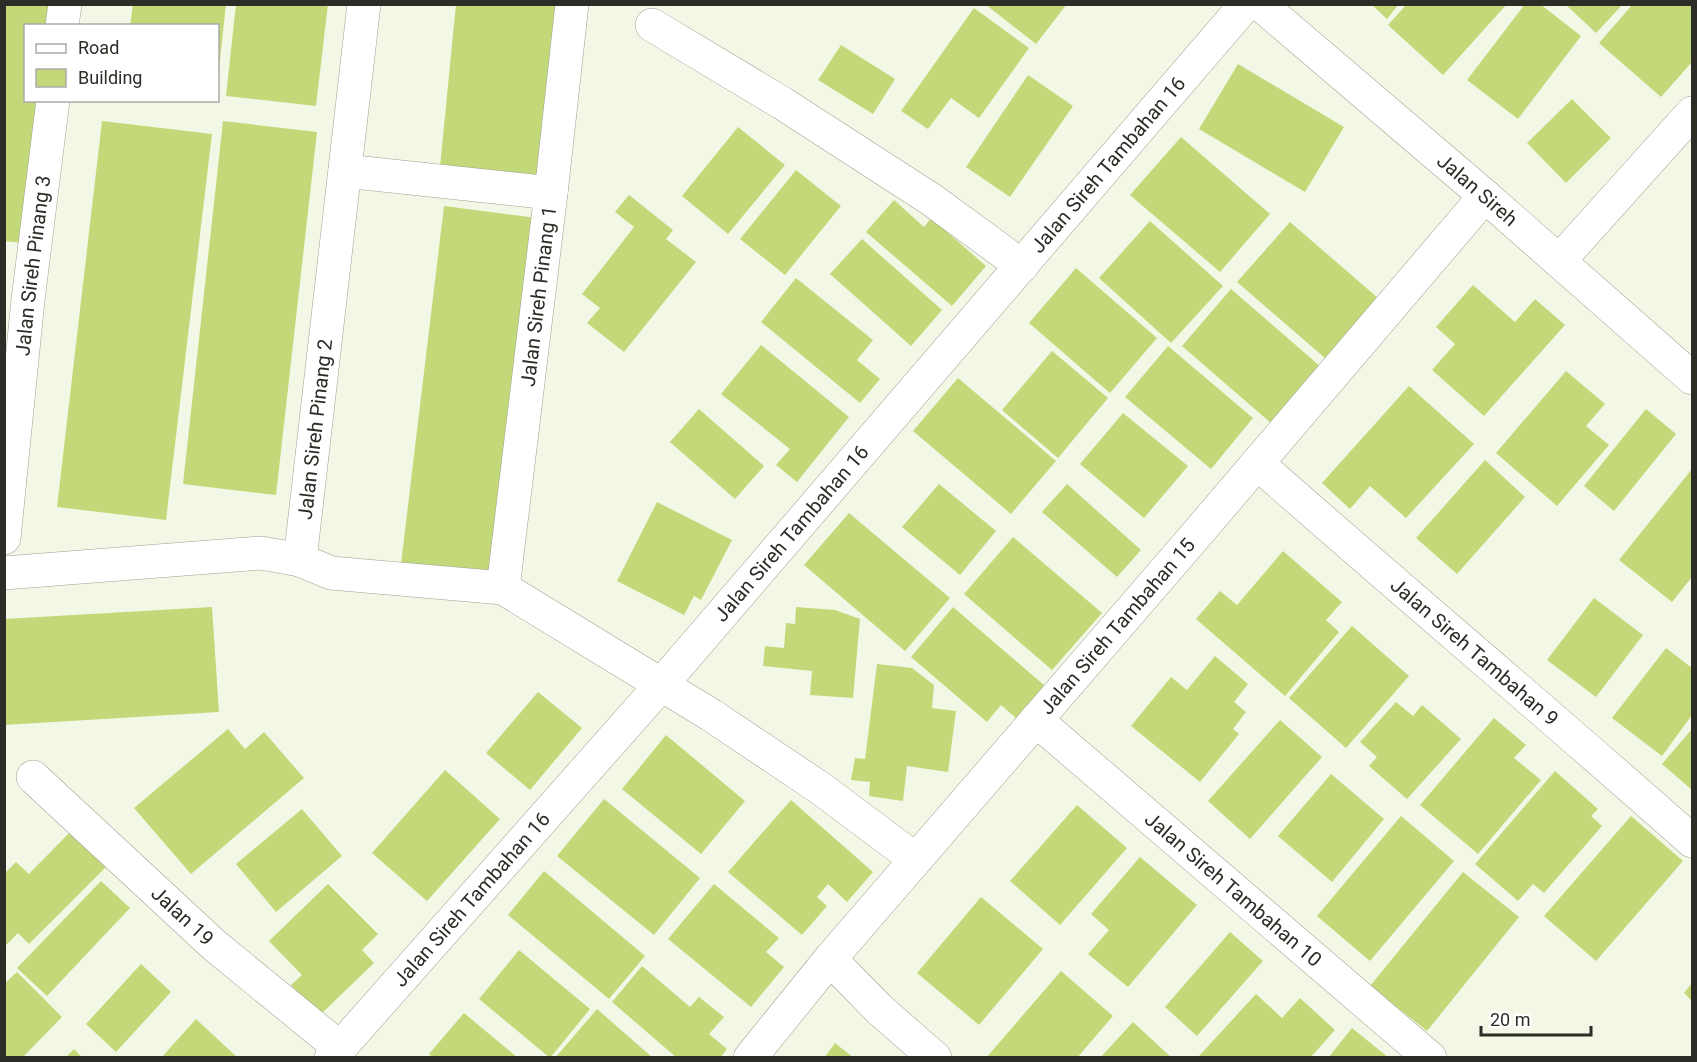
<svg xmlns="http://www.w3.org/2000/svg" width="1697" height="1062" font-family="Roboto,sans-serif">
  <rect width="100%" height="100%" fill="#f3f8e6"/>
  <g fill="#c3d979">
    <path d="M4,4H50L47,26H26V100H39L23,243L4,241Z"/>
    <path d="M133,4H226L219,69H218V26H130Z"/>
    <path d="M236,4H328L316,106L226,96Z"/>
    <path d="M456,4H562L544,189L439,177Z"/>
    <path d="M985,4H1067L1036,44Z"/>
    <path d="M1371,4H1399L1387,19Z"/>
    <path d="M1407,4H1507L1443,75L1388,25Z"/>
    <path d="M1525,4H1540L1581,36L1518,119L1467,80Z"/>
    <path d="M1565,4H1623L1596,33Z"/>
    <path d="M1633,4H1692V62L1661,97L1599,43Z"/>
    <path d="M974,8L1029,48L979,118L951,98L928,129L901,111Z"/>
    <path d="M841,45L895,79L873,114L818,80Z"/>
    <path d="M1238,64L1344,127L1305,192L1199,129Z"/>
    <path d="M1028,75L1073,106L1010,197L966,167Z"/>
    <path d="M1572,99L1611,138L1566,183L1527,143Z"/>
    <path d="M102,121L212,134L166,520L57,507Z"/>
    <path d="M223,121L317,132L276,495L183,484Z"/>
    <path d="M738,127L785,165L728,234L682,196Z"/>
    <path d="M1181,137L1270,214L1220,272L1130,195Z"/>
    <path d="M796,170L841,206L785,275L740,239Z"/>
    <path d="M629,195L673,230L666,239L696,262L624,352L587,323L600,308L582,294L634,227L615,212Z"/>
    <path d="M894,200L924,227L931,218L986,266L952,306L866,232Z"/>
    <path d="M444,206L544,219L500,584L400,572Z"/>
    <path d="M1150,221L1223,286L1171,343L1099,278Z"/>
    <path d="M1290,222L1385,304L1333,365L1237,282Z"/>
    <path d="M862,239L942,310L911,346L830,274Z"/>
    <path d="M1076,268L1157,338L1110,393L1029,323Z"/>
    <path d="M796,278L873,340L857,360L880,379L860,403L761,322Z"/>
    <path d="M1473,285L1515,322L1535,299L1565,325L1484,416L1432,370L1455,344L1436,327Z"/>
    <path d="M1231,289L1328,373L1279,430L1182,346Z"/>
    <path d="M761,345L849,417L797,482L776,465L790,449L721,394Z"/>
    <path d="M1168,346L1253,418L1211,469L1125,397Z"/>
    <path d="M1052,351L1108,398L1058,458L1002,410Z"/>
    <path d="M1566,371L1605,404L1586,426L1609,445L1557,506L1496,453Z"/>
    <path d="M958,378L1056,461L1011,514L913,431Z"/>
    <path d="M1409,386L1474,444L1406,518L1370,486L1350,509L1322,483Z"/>
    <path d="M699,409L764,466L735,499L670,442Z"/>
    <path d="M1646,409L1676,434L1614,511L1584,486Z"/>
    <path d="M1123,413L1188,466L1144,518L1080,464Z"/>
    <path d="M1485,460L1525,497L1457,574L1416,538Z"/>
    <path d="M1692,469V577L1672,602L1619,560Z"/>
    <path d="M939,484L996,531L960,575L902,527Z"/>
    <path d="M1067,484L1141,550L1117,577L1042,512Z"/>
    <path d="M657,502L732,540L701,600L694,596L684,615L617,581Z"/>
    <path d="M849,513L950,598L905,651L804,565Z"/>
    <path d="M1013,537L1102,613L1052,670L964,594Z"/>
    <path d="M1283,551L1342,602L1326,620L1339,632L1285,696L1196,619L1220,591L1237,605Z"/>
    <path d="M1594,598L1643,635L1596,697L1547,660Z"/>
    <path d="M212,607L219,712L4,725V619Z"/>
    <path d="M796,607L835,610L860,619L853,698L810,695L812,671L763,666L765,646L784,648L786,623L795,624Z"/>
    <path d="M953,607L1045,686L1017,719L1001,705L987,722L911,657Z"/>
    <path d="M1352,626L1409,676L1346,748L1289,698Z"/>
    <path d="M1666,648L1692,668V715L1662,756L1612,718Z"/>
    <path d="M1215,656L1248,684L1234,702L1246,712L1233,729L1239,734L1200,782L1131,726L1171,677L1187,690Z"/>
    <path d="M877,664L912,668L934,685L932,708L956,711L948,772L907,766L903,801L869,796L870,782L851,780L855,758L865,759Z"/>
    <path d="M538,692L582,728L530,790L486,753Z"/>
    <path d="M1396,702L1413,716L1422,705L1461,739L1407,799L1369,766L1377,757L1360,742Z"/>
    <path d="M1494,718L1526,745L1514,758L1541,780L1478,854L1420,805Z"/>
    <path d="M1280,720L1322,757L1250,839L1208,801Z"/>
    <path d="M228,729L245,749L264,732L304,778L191,874L134,808Z"/>
    <path d="M1692,729V790L1662,764Z"/>
    <path d="M666,735L745,801L701,854L622,789Z"/>
    <path d="M445,770L500,819L427,901L372,853Z"/>
    <path d="M1555,771L1598,809L1591,816L1602,826L1544,893L1533,884L1518,901L1475,864Z"/>
    <path d="M1331,774L1384,819L1332,882L1278,836Z"/>
    <path d="M604,799L700,878L654,935L557,856Z"/>
    <path d="M791,800L873,872L847,902L828,884L817,897L827,906L802,935L728,872Z"/>
    <path d="M1077,805L1127,848L1060,925L1010,881Z"/>
    <path d="M302,809L342,856L276,912L236,864Z"/>
    <path d="M1401,816L1454,861L1370,961L1317,916Z"/>
    <path d="M1631,816L1683,861L1596,961L1544,916Z"/>
    <path d="M70,832L106,867L29,944L18,933L4,947V874L16,862L29,874Z"/>
    <path d="M1140,857L1197,905L1128,987L1088,954L1109,930L1091,914Z"/>
    <path d="M544,871L645,956L609,999L508,915Z"/>
    <path d="M1463,872L1519,917L1427,1031L1370,986Z"/>
    <path d="M101,881L130,908L47,996L17,968Z"/>
    <path d="M328,884L378,934L362,950L374,963L320,1015L291,985L302,975L269,941Z"/>
    <path d="M714,884L779,938L766,952L784,967L751,1007L668,939Z"/>
    <path d="M981,897L1043,949L979,1025L917,973Z"/>
    <path d="M1230,932L1263,961L1197,1036L1165,1007Z"/>
    <path d="M519,950L590,1009L550,1058L479,999Z"/>
    <path d="M141,964L171,992L116,1052L86,1024Z"/>
    <path d="M642,966L690,1007L699,997L724,1017L709,1034L727,1049L720,1058H677L612,1002Z"/>
    <path d="M1061,971L1113,1016L1077,1058H986Z"/>
    <path d="M17,972L62,1017L22,1058H4V984Z"/>
    <path d="M1692,983V1001L1684,993Z"/>
    <path d="M1256,994L1282,1018L1300,998L1335,1030L1310,1058H1201L1199,1056Z"/>
    <path d="M597,1009L653,1058H555Z"/>
    <path d="M464,1013L518,1058H433L429,1054Z"/>
    <path d="M196,1019L238,1058H161Z"/>
    <path d="M1133,1022L1172,1058H1100Z"/>
    <path d="M1352,1028L1389,1058H1328Z"/>
    <path d="M835,1043L854,1058H824Z"/>
    <path d="M74,1049L83,1058H65Z"/>
  </g>
  <g fill="none" stroke-linecap="round" stroke-linejoin="round">
    <defs>
      <g id="minor">
        <path id="s1" d="M1260,4L1485,196L1692,378"/>
        <path d="M652,25L782,103L932,200L1022,266"/>
        <path d="M62,26L65,4"/>
        <path d="M345,171L551,193"/>
        <path d="M1559,261L1692,113"/>
        <path id="s2" d="M1257,463C1401,590 1549,714 1692,841"/>
        <path id="s3" d="M4,538L28,300L53,100"/>
        <path d="M300,560L331,573L503,588L711,715L820,788L915,859"/>
        <path id="s4" d="M4,573L261,553L300,560L364,4"/>
        <path id="s5" d="M503,588L551,193L572,4"/>
        <path id="s6" d="M1036,720L1430,1058"/>
        <path id="s7" d="M33,777L214,945L340,1048"/>
        <path d="M830,959L879,1009L935,1058"/>
        <path id="s8" d="M331,1058L661,685L1246,4"/>
        <path id="s9" d="M750,1058L830,959L1196,535L1485,196"/>
      </g>
    </defs>
    <use href="#minor" stroke="#9da191" stroke-width="34"/>
    <use href="#minor" stroke="#fff" stroke-width="33"/>
  </g>
  <g text-anchor="middle" stroke-width="4.5" stroke-linejoin="round" paint-order="stroke">
    <g font-size="20" fill="#2b2d26" stroke="#fff">
      <text dy="7" stroke="none"><textPath href="#s8" startOffset="1184">Jalan Sireh Tambahan 16</textPath></text>
      <text dy="7" stroke="none"><textPath href="#s1" startOffset="286">Jalan Sireh</textPath></text>
      <text dy="7" stroke="none"><textPath href="#s3" startOffset="274">Jalan Sireh Pinang 3</textPath></text>
      <text dy="7" stroke="none"><textPath href="#s5" startOffset="294">Jalan Sireh Pinang 1</textPath></text>
      <text dy="7" stroke="none"><textPath href="#s4" startOffset="429">Jalan Sireh Pinang 2</textPath></text>
      <text dy="7" stroke="none"><textPath href="#s8" startOffset="698">Jalan Sireh Tambahan 16</textPath></text>
      <text dy="7" stroke="none"><textPath href="#s9" startOffset="567">Jalan Sireh Tambahan 15</textPath></text>
      <text dy="7" stroke="none"><textPath href="#s2" startOffset="288">Jalan Sireh Tambahan 9</textPath></text>
      <text dy="7" stroke="none"><textPath href="#s6" startOffset="260">Jalan Sireh Tambahan 10</textPath></text>
      <text dy="7" stroke="none"><textPath href="#s8" startOffset="212">Jalan Sireh Tambahan 16</textPath></text>
      <text dy="7" stroke="none"><textPath href="#s7" startOffset="204">Jalan 19</textPath></text>
    </g>
  </g>
  <rect width="1697" height="1062" fill="none" stroke="#2b2d26" stroke-width="12"/>
  <rect x="24" y="24" width="195" height="78" fill="#ffffff" stroke="#aaaba8" stroke-width="1.5"/>
  <rect x="36" y="44" width="30" height="9" fill="#ffffff" stroke="#aaaba8" stroke-width="1.5"/>
  <text x="78" y="54" font-size="18" fill="#2b2d26">Road</text>
  <rect x="36" y="69" width="30" height="18" fill="#c3d979" stroke="#aaaba8" stroke-width="1.5"/>
  <text x="78" y="84" font-size="18" fill="#2b2d26">Building</text>
  <path d="M1481 1026v9h110v-9" fill="none" stroke="#2b2d26" stroke-width="3"/>
  <text x="1490" y="1026" font-size="18" fill="#2b2d26" stroke="#ffffff" stroke-width="4.5" paint-order="stroke">20 m</text>
</svg>
